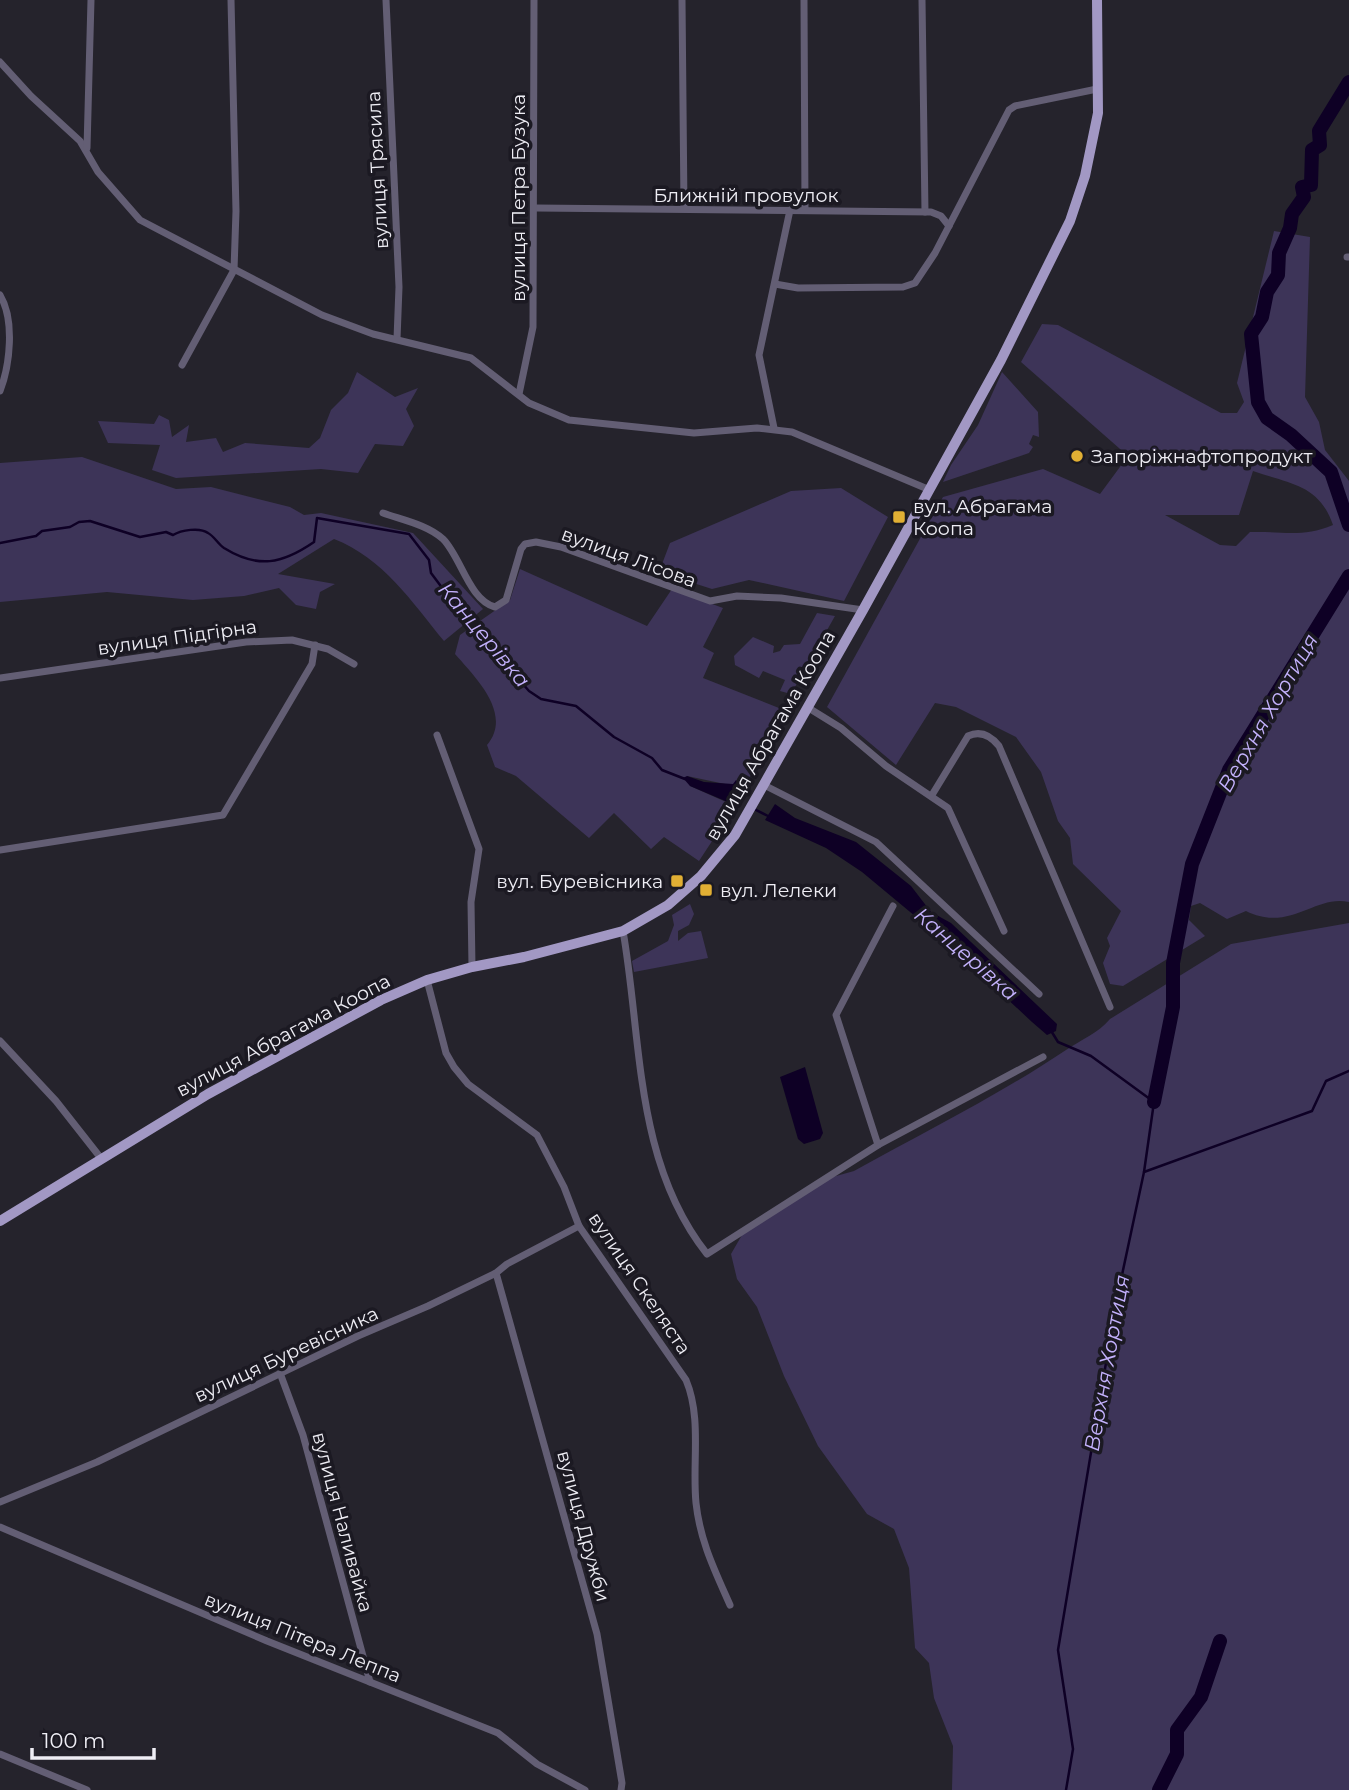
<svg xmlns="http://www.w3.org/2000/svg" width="1349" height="1790" font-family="Montserrat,sans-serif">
  <rect width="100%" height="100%" fill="#25232c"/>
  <g fill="#3d3458" fill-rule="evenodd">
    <path d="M1274,231L1310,237L1305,397L1319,422L1325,450L1349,481V902C1315,894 1290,933 1246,911L1227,919L1200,903L1191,906L1189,920L1205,936L1123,986L1110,984L1103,963L1110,946L1107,938L1121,911L1073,864L1070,838L1058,821L1041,772L1016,737L956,707L935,703L896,765L827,707L943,497L1043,469L1100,494L1128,456L1021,362L1042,324L1058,325L1221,413H1237L1244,402L1237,383ZM1253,471C1290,484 1319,484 1333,525C1302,538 1282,531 1250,532L1236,546L1220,545L1165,515H1239Z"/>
    <path d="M357,372L395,397L418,388L406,409L414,426L403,446L375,444L358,473L321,469L176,478L152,470L160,445L108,443L98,421L154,424L159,415L169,420L172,437L189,425L186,442L216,438L223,452L245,443L309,448L320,438L331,410L348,393Z"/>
    <path d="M1002,372L1038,412L1039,437L1033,435L1029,444L1033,447L1029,453L943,482L951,465L978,425Z"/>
    <path d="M82,457L176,489L211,487L290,507L304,515L321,513L413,533L483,609L444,641C412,602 383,558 334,539L278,574L335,584L320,592L316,609L296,605L279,588L244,596L193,600L107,592L0,602V463Z"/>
    <path d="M841,488L888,517L844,601L749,580L712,589L659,572L670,543L791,491Z"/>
    <path d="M520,569L647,626L672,589L723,608L703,647L714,653L703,678L784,710L744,788L687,776L690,786L735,806L699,861L664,837L651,849L614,813L589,838L516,776L495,767L487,745C513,714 476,678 455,654L460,635L510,600Z"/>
    <path d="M817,613L835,616L791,694L780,691L785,680L763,671L759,678L735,665L734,656L753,637L774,646L773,653L780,651L784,645L800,644Z"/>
    <path d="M690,904L694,914L689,925L678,931V941L688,933L701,931L708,958L634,972L632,961L668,941L674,925L672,915Z"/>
    <path d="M1349,923V1790H952L953,1746L934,1698L929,1663L915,1648L909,1568L894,1529L867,1514L818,1446L784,1376L757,1307L737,1279L731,1254L746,1228L829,1178L854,1171C925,1132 999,1095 1066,1050C1082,1039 1097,1034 1110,1019L1231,944Z"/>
  </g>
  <g fill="#0e0025">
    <path d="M687,776L704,782L733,784L736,780L744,788L736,803H730L690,786L683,778Z"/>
    <path d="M775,804L795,818L856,842L911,886L931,912L951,923L1057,1024L1056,1031L1047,1035L1032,1022L945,941L862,872L826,848L765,820Z"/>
    <path d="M805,1067L823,1133L820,1139L804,1144L798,1139L780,1077Z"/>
  </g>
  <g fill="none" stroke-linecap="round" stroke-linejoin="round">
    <g stroke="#0e0025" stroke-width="2.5">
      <path d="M0,543L36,536L42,531L70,527L79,522L90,521L140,537L166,532L173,535C181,530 200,527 208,533C214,536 218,544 224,548C258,569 282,564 314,542L317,518L409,534L429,560L431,573L446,593L473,626L490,641L491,648L529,691L541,699L576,706L614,737L652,758L662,770L685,779"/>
      <path d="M752,808L768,816"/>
      <path d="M1050,1029L1058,1042L1091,1056L1154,1102L1144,1172"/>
      <path d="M1066,1790L1073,1749L1058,1650L1116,1303L1144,1172L1312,1111L1326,1081L1349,1071"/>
    </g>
    <g stroke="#0e0025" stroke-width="14">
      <path d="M1349,82L1319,131L1320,145L1312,150L1311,185L1302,187L1304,197L1292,214L1290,228L1279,253L1278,275L1267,292L1262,317L1251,334L1258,402L1267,418L1291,435L1331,472L1349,525"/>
      <path d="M1154,1102L1173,1007V963L1192,864L1229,770L1349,576"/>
      <path d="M1159,1790L1177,1754V1730L1201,1697L1220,1641"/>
    </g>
    <g stroke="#635e74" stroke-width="7">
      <path d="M386,0L399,287L397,339"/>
      <path d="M682,0L684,208"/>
      <path d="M804,0L805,210"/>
      <path d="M922,0L925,212"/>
      <path d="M0,62L31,96L80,141L98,172L140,220L322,315L373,334L471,358L529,403L569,420L694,433L757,428L792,432L930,490"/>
      <path d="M87,148L91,0"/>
      <path d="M536,208L931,212L941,216L949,226"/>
      <path d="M1347,257H1349"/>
      <path d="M775,284L798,288L903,287L915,283L935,253L1009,110L1015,106L1097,89"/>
      <path d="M0,295C15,320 10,365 0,391"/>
      <path d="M182,365L234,270L236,211L231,0"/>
      <path d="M519,394L533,327L534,0"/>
      <path d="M774,428L759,355L790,210"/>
      <path d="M383,513C403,520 428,525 443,539C461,557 469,600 495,607L506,600L521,549L525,544L536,542L561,547L710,601L737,596L781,598L863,610"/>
      <path d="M0,678L246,642L292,640L328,649L354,664"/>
      <path d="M807,707L841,728L886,766L948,808L1004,931"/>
      <path d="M437,735L479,849L471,902L472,967"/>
      <path d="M764,785L876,842L1039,994"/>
      <path d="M932,795L968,736C981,730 991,736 999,746L1110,1007"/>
      <path d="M0,850L223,815L312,664L315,645"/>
      <path d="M623,931C642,1039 634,1162 707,1254L878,1145L1043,1057"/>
      <path d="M427,980L446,1053L454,1067L468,1084L537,1135L564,1187L579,1226L686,1380C702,1418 692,1463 696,1503C700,1541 715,1571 730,1605"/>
      <path d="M0,1041L56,1101L100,1157"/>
      <path d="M878,1145L836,1015L893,906"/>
      <path d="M496,1273L597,1634L622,1783L621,1790"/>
      <path d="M280,1373L303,1435L370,1682"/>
      <path d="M0,1502L97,1462L358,1336L428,1306L496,1273L507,1264L579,1226"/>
      <path d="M0,1527L267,1641L498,1733L537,1764L585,1790"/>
      <path d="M0,1754L87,1790"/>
    </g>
    <path stroke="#a298c4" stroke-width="10" d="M0,1221L208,1094L381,1000L427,980L472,967L524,957L623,931L668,905L701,876L735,835L863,610L1001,360L1070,221L1085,176L1098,113L1097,0"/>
  </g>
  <g fill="#e1af34" stroke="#1b1922" stroke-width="2.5">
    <circle cx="1077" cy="456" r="7"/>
    <rect x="892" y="510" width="14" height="14" rx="3.5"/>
    <rect x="670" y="874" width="14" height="14" rx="3.5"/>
    <rect x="699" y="883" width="14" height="14" rx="3.5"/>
  </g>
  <g text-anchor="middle" stroke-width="7" stroke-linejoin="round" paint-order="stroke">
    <g font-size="19" fill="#eeedf4" stroke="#1b1922">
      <text transform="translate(377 170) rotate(-93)" y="7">вулиця Трясила</text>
      <text x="746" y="202">Ближній провулок</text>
      <text transform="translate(518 198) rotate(-90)" y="7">вулиця Петра Бузука</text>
      <text transform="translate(629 557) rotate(20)" y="7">вулиця Лісова</text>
      <text transform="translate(177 637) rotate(-8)" y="7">вулиця Підгірна</text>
      <text transform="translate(770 735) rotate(-60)" y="7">вулиця Абрагама Коопа</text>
      <text transform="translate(283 1035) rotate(-28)" y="7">вулиця Абрагама Коопа</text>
      <text transform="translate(640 1283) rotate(56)" y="7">вулиця Скеляста</text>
      <text transform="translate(286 1354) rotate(-25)" y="7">вулиця Буревісника</text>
      <text transform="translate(343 1522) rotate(75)" y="7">вулиця Наливайка</text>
      <text transform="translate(584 1526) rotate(75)" y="7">вулиця Дружби</text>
      <text transform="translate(303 1637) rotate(22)" y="7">вулиця Пітера Леппа</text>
    </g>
    <g font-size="19" fill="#eeedf4" stroke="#1b1922" text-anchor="start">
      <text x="1091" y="463">Запоріжнафтопродукт</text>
      <text x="913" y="513">вул. Абрагама<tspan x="913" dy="22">Коопа</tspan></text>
      <text x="663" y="888" text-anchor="end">вул. Буревісника</text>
      <text x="720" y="897">вул. Лелеки</text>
    </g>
    <g font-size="21" font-style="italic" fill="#c3b1fc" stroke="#1b1922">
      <text transform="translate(484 635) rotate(50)" y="7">Канцерівка</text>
      <text transform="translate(1268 713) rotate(-60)" y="7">Верхня Хортиця</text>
      <text transform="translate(966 954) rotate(41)" y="7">Канцерівка</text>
      <text transform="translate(1107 1363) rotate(-80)" y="7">Верхня Хортиця</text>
    </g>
  </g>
  <path d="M32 1748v10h122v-10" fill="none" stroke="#eeedf4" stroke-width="3.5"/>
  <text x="42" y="1748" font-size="21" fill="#eeedf4" stroke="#1b1922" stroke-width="5" paint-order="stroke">100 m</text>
</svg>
